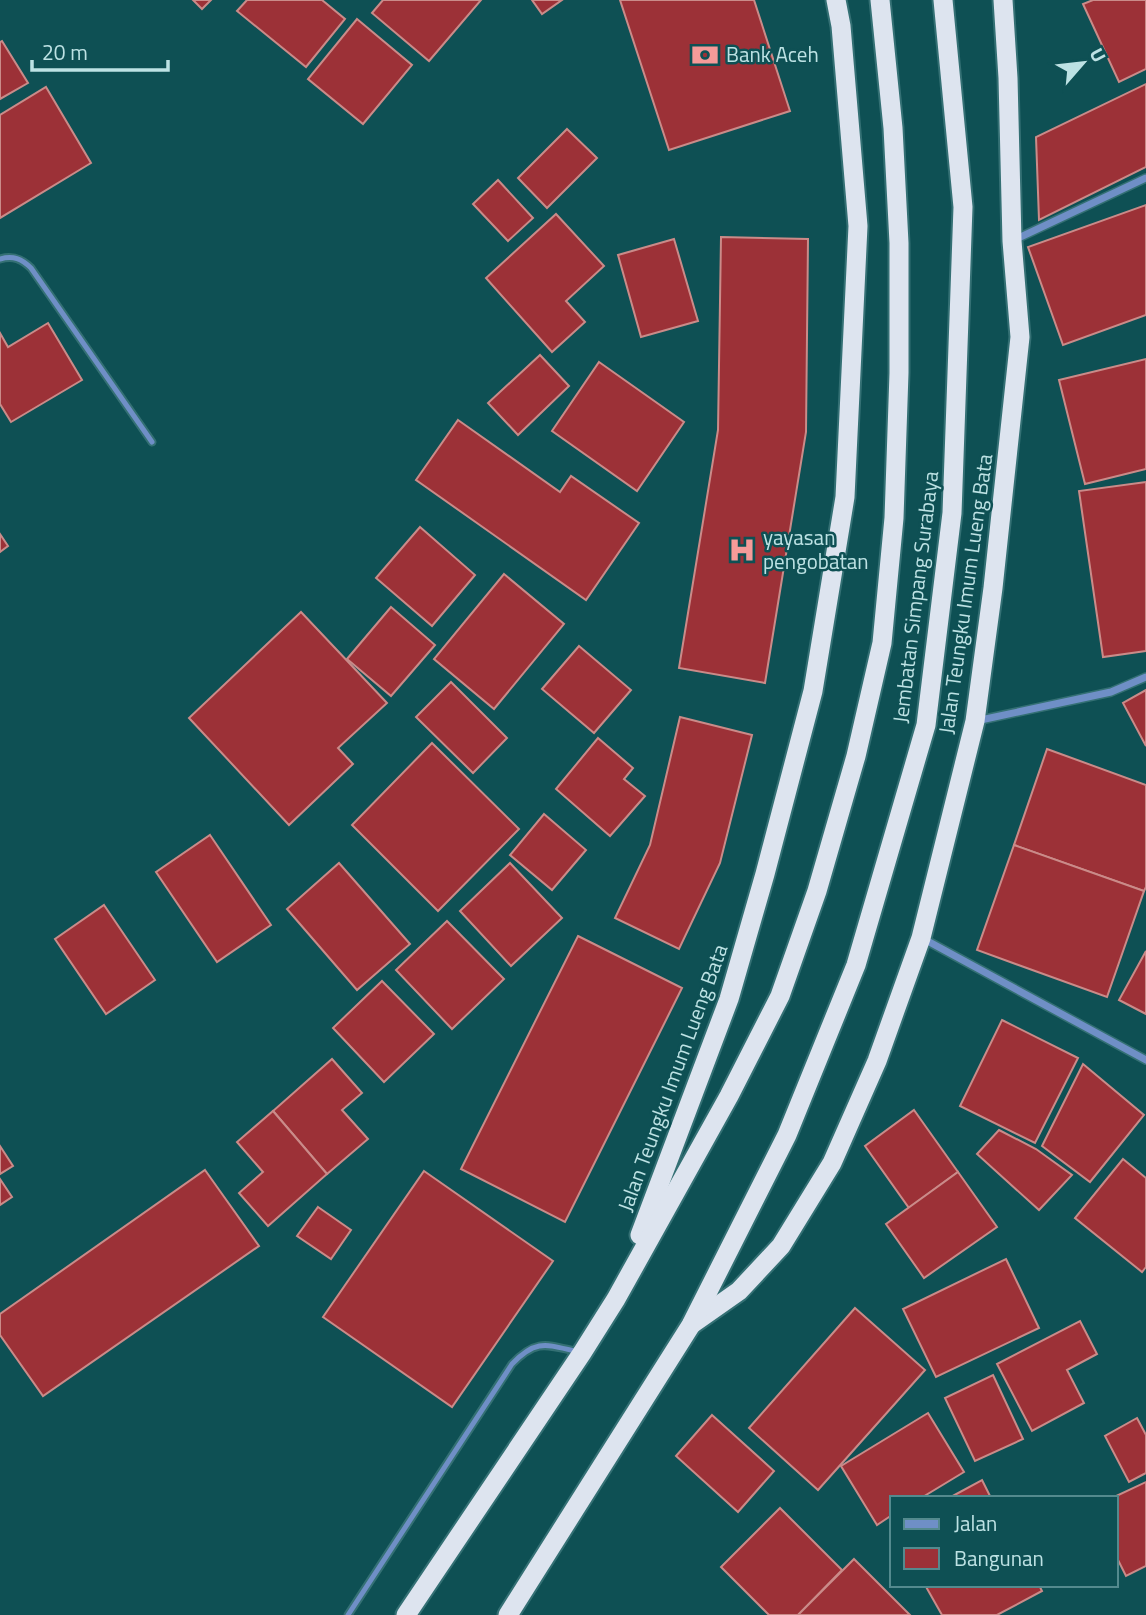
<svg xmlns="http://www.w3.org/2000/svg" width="1146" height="1615" font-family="'Titillium Web',sans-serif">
  <rect width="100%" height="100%" fill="#0e5054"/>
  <g fill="#9c3137" stroke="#ca8b89" stroke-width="2">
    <path d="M193,0H211L202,9Z"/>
    <path d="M247,0H322L345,19L306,67L237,11Z"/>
    <path d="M383,0H481L429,61L372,13Z"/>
    <path d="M532,0H562L542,14Z"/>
    <path d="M620,0H754L790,111L669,150Z"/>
    <path d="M1093,0H1146V69L1119,82L1083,4Z"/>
    <path d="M357,19L412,65L363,124L308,79Z"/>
    <path d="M2,41L28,83L0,99V42Z"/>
    <path d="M1146,84V167L1039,220L1036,137Z"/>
    <path d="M46,87L91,163L0,218V115Z"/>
    <path d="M567,129L597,158L547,208L518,178Z"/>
    <path d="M498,180L533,218L508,241L473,204Z"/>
    <path d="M1146,205V315L1063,345L1028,247Z"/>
    <path d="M556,214L604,266L566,301L585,322L552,352L486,278Z"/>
    <path d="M721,237L808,239L806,432L765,683L679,668L718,430Z"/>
    <path d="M674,239L698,321L641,337L618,255Z"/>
    <path d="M48,323L82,380L11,422L0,404V333L8,347Z"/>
    <path d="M540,355L569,386L518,435L488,403Z"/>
    <path d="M1146,359V469L1085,484L1059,380Z"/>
    <path d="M599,362L684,422L637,491L552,431Z"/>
    <path d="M458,420L560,492L571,476L639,523L586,600L416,480Z"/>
    <path d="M1146,482V651L1103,657L1079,491Z"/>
    <path d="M420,527L475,575L432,626L376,578Z"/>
    <path d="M0,534L8,546L0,552Z"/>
    <path d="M504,574L564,624L494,709L434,659Z"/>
    <path d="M391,607L435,645L391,696L347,659Z"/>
    <path d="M301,612L387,703L338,748L353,764L289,825L189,718Z"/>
    <path d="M579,646L631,690L594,733L542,689Z"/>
    <path d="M451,682L507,738L473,773L416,717Z"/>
    <path d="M1146,690V746L1123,703Z"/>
    <path d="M680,717L752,735L720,863L679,949L615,918L650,845Z"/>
    <path d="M598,738L633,768L624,779L645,796L610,836L556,789Z"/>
    <path d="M432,743L519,829L438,911L352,825Z"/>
    <path d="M1047,749L1146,785V887L1144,891L1014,845Z"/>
    <path d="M544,814L586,850L552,890L510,855Z"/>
    <path d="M210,835L271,925L217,962L156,872Z"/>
    <path d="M1014,845L1144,891L1107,997L977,950Z"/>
    <path d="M339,863L410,944L357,990L287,909Z"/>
    <path d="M510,863L562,918L511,966L460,911Z"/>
    <path d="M104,905L155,980L106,1014L55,939Z"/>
    <path d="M447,921L504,979L452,1029L396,970Z"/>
    <path d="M578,936L682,988L565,1222L461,1169Z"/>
    <path d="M1146,951V1014L1119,1000Z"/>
    <path d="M382,981L434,1034L384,1082L333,1028Z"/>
    <path d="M1002,1020L1078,1058L1035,1143L960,1106Z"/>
    <path d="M332,1059L362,1093L342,1110L368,1139L327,1174L273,1111Z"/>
    <path d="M1083,1064L1144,1115L1090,1182L1042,1146Z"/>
    <path d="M914,1110L958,1172L909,1208L865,1146Z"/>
    <path d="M273,1111L327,1174L268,1226L239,1193L263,1172L237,1142Z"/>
    <path d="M999,1130L1036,1149L1072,1175L1039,1210L977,1154Z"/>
    <path d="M0,1146L13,1166L0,1174Z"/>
    <path d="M1123,1159L1146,1178V1267L1142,1272L1075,1218Z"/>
    <path d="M205,1170L259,1246L43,1396L0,1335V1314Z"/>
    <path d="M424,1171L553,1261L452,1407L323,1317Z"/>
    <path d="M958,1172L997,1227L924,1278L886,1224Z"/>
    <path d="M0,1179L12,1197L0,1205Z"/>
    <path d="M318,1207L351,1230L331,1259L297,1236Z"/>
    <path d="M1006,1259L1039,1328L936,1377L903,1309Z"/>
    <path d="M855,1308L925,1370L818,1490L749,1428Z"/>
    <path d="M1080,1321L1097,1354L1067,1370L1084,1403L1032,1431L997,1364Z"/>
    <path d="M993,1375L1023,1439L975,1461L945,1398Z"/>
    <path d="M928,1413L964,1472L921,1498H892V1515L877,1525L841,1466Z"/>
    <path d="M712,1415L774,1471L738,1512L676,1456Z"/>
    <path d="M1137,1418L1146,1435V1473L1129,1482L1105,1436Z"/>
    <path d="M982,1480L991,1498H949Z"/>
    <path d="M1146,1482V1566L1126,1576L1116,1556V1498H1112Z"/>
    <path d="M780,1508L842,1570L798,1615H769L721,1567Z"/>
    <path d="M854,1559L910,1615H798Z"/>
    <path d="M925,1585H1039L1042,1591L997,1615H942Z"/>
  </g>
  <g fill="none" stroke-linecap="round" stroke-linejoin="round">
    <defs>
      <g id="service">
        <path d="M0,259C13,255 22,259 31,268L152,442"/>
        <path d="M348,1615L512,1364C537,1338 547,1345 579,1352"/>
      </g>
      <g id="minor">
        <path d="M1014,240L1146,178"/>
        <path d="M976,721L1111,692L1146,677"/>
        <path d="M922,938L1146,1060"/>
      </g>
      <g id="trunk">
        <path d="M640,1235L729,999L765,874L813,691L845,497L858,226L841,26L836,0"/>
        <path d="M692,1324L739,1291L781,1246L832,1163L877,1061L921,938L975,721L993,588L1020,337L1012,241L1008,78L1003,0"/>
        <path d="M406,1615L582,1353L616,1299L729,1096L780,996L817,891L856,756L882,643L894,518L899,373V243L893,128L880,0"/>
        <path d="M508,1615L691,1325L787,1135L856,965L926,725L952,513L963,207L943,0"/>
      </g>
    </defs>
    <use href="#service" stroke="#347074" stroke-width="9"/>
    <use href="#minor" stroke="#347074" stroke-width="10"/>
    <use href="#trunk" stroke="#347074" stroke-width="23"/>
    <use href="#service" stroke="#6f8fc6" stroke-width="5"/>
    <use href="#minor" stroke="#6f8fc6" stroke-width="7"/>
    <use href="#trunk" stroke="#dde4ef" stroke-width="19"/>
  </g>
  <defs>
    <symbol id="bank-bare" viewBox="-9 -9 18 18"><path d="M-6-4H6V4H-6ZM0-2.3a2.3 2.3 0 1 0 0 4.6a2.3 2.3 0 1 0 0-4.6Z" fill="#f59b99" stroke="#0e5054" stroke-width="2.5" paint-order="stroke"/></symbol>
    <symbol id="hospital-bare" viewBox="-9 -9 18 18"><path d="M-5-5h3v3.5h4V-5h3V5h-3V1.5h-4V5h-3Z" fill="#f59b99" stroke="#0e5054" stroke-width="2.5" paint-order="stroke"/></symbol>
  </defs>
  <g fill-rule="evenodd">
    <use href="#bank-bare" x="686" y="36" width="38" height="38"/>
    <use href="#hospital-bare" x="723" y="531" width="38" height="38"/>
  </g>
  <g text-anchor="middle" stroke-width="5" stroke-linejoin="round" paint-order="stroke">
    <g font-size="21" fill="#bde2e4" stroke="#0e5054" text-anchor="start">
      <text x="726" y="62">Bank Aceh</text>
      <text x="763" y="545">yayasan<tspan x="763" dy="24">pengobatan</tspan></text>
    </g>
    <g font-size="21" fill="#bde2e4" stroke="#0e5054">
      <text transform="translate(966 594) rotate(-82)" y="7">Jalan Teungku Imum Lueng Bata</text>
      <text transform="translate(916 597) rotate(-83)" y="7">Jembatan Simpang Surabaya</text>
      <text transform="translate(673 1078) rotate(-70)" y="7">Jalan Teungku Imum Lueng Bata</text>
    </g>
  </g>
  <rect x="890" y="1496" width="228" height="91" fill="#0e5054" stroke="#548a8e" stroke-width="2"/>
  <rect x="904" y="1519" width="35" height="10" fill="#6f8fc6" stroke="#548a8e" stroke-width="2"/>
  <text x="954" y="1531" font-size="21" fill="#bde2e4">Jalan</text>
  <rect x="904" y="1548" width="35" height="21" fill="#9c3137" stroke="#548a8e" stroke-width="2"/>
  <text x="954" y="1566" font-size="21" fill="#bde2e4">Bangunan</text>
  <g transform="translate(1083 63) rotate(62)" stroke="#0e5054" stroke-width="5" paint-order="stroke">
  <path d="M0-5L12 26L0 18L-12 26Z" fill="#bde2e4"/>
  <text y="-10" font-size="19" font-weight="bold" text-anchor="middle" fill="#bde2e4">U</text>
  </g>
  <path d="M32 60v10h136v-10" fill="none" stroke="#bde2e4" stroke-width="3.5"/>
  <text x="42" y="60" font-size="21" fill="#bde2e4" stroke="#0e5054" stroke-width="5" paint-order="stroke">20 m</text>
</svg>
